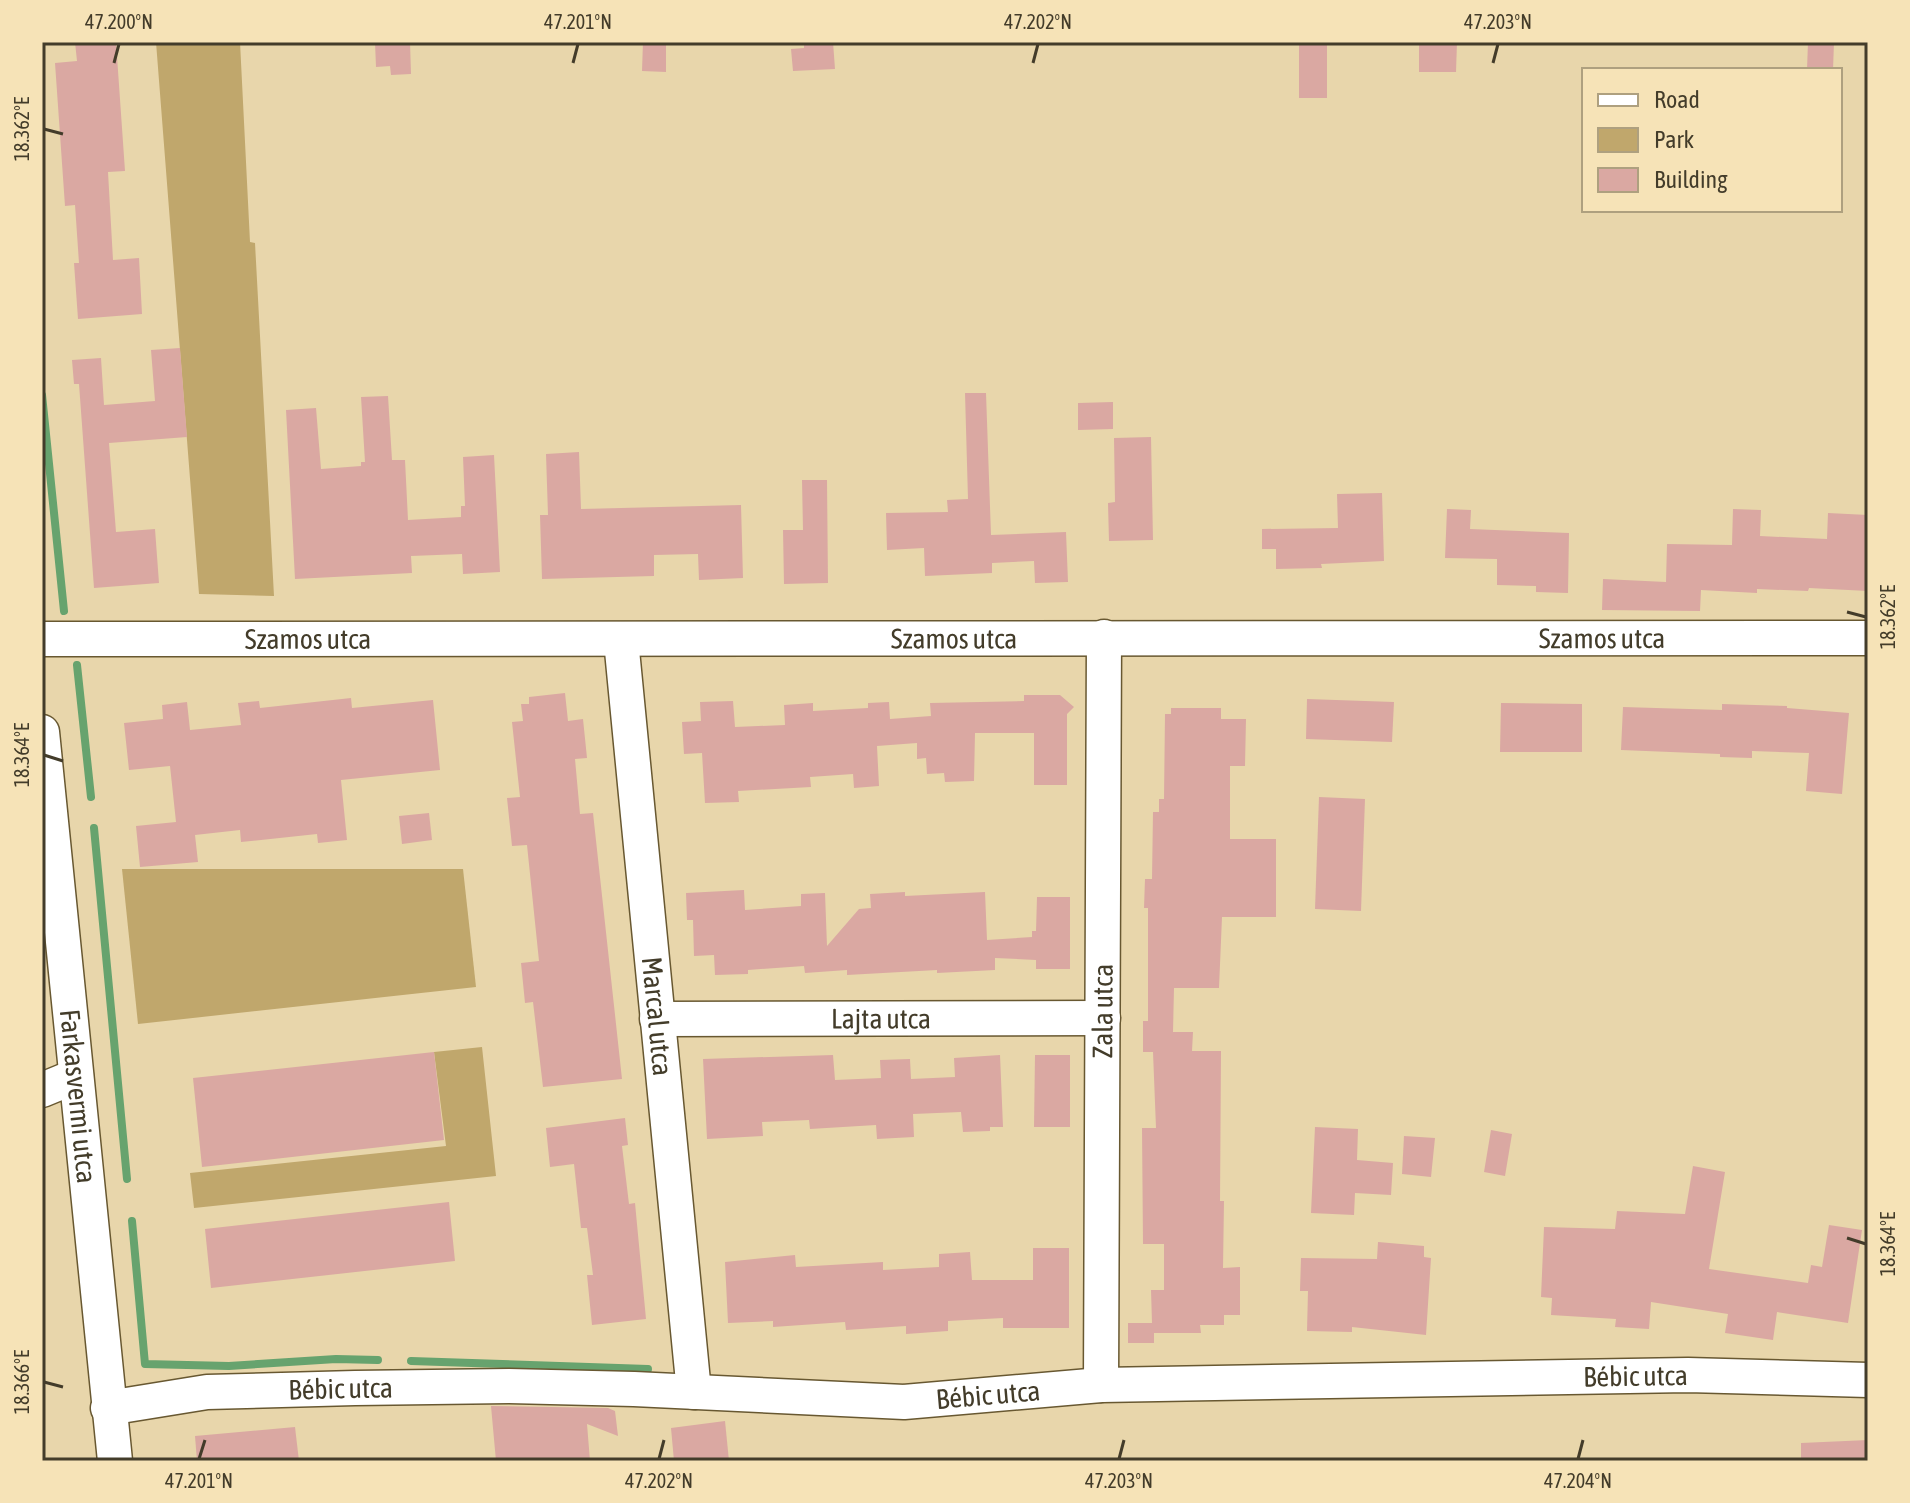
<svg xmlns="http://www.w3.org/2000/svg" width="1910" height="1503" font-family="'Asap Condensed',sans-serif">
  <rect width="100%" height="100%" fill="#e8d6ab"/>
  <g fill="#c0a76c">
    <path d="M156,42H240L250,242L255,243L274,596L199,594Z"/>
    <path d="M122,869H463L476,987L138,1024Z"/>
    <path d="M482,1047L496,1176L194,1208L190,1173L446,1146L434,1052Z"/>
  </g>
  <g fill="none" stroke-linecap="round" stroke-linejoin="round">
    <g stroke="#67a36e" stroke-width="8">
      <path d="M42,395L64,611"/>
      <path d="M77,665L91,797"/>
      <path d="M94,828L127,1179"/>
      <path d="M132,1221L145,1364L229,1366L336,1359L378,1360"/>
      <path d="M411,1361L648,1369"/>
    </g>
  </g>
  <g fill="#daa8a2">
    <path d="M75,42H116L125,171L108,172L113,260L139,258L142,314L78,319L74,263H79L75,205L65,206L55,63L77,61Z"/>
    <path d="M375,42H410L411,74L391,75L390,66L376,67Z"/>
    <path d="M643,42H666V72L642,71Z"/>
    <path d="M804,42H833L835,69L793,71L791,49L804,48Z"/>
    <rect x="1299" y="42" width="28" height="56"/>
    <path d="M1419,42H1457L1456,72H1419Z"/>
    <path d="M1808,42H1834L1833,70H1807Z"/>
    <path d="M180,348L187,437L109,443L116,532L155,529L159,583L94,588L79,384H74L72,360L101,358L104,405L155,401L151,350Z"/>
    <path d="M965,393H986L991,535L1066,532L1068,582L1035,583L1034,561L992,563V573L925,576L924,548L887,550L886,513L948,512L947,500L968,499Z"/>
    <path d="M388,396L392,460H405L408,520L461,517V506H465L463,457L494,455L500,572L463,574L462,554L411,556L412,573L295,579L286,410L316,408L321,469L361,466V462H365L361,397Z"/>
    <path d="M1113,402V429L1078,430V403Z"/>
    <path d="M1151,437L1153,540L1109,541L1108,503L1115,502L1114,438Z"/>
    <path d="M579,452L581,509L741,505L743,578L699,580L698,554L654,555V576L542,579L540,515H548L546,454Z"/>
    <path d="M802,480H827L828,583L784,584L783,530H803Z"/>
    <path d="M1382,493L1384,561L1321,564L1322,568L1276,569V549H1262V529L1338,528L1337,494Z"/>
    <path d="M1447,509L1471,510L1470,529L1569,533L1568,593L1536,592V586L1497,585V559L1445,558Z"/>
    <path d="M1733,509L1761,510L1760,536L1827,539L1828,513L1868,515V591L1809,588L1808,591L1757,589V593L1701,590L1700,611L1602,610L1603,579L1666,582L1667,544L1732,545Z"/>
    <path d="M565,693L568,721L583,719L587,758L575,759L580,814L593,813L622,1079L543,1087L533,1002L525,1003L521,963L539,961L527,845L512,846L507,798L520,797L512,722L523,721L521,704H529V697Z"/>
    <path d="M1024,695H1060L1074,707L1067,714V785H1034V733H975L974,781L945,782L944,773L927,774L926,758L917,759V743L877,746L879,786L854,788L853,774L810,777L811,787L738,791L739,802L705,803L702,753L684,754L682,722L701,721L700,702L733,701L735,727L785,725L784,705L813,703V711L868,708V703L889,702L890,719L931,716L930,703L1024,701Z"/>
    <path d="M351,698L352,708L433,700L440,770L341,780L347,840L318,843L317,834L241,842L240,830L195,835L198,862L140,867L136,826L176,822L170,766L129,770L124,723L163,719L162,705L187,702L190,730L241,725L238,703L259,701L260,708Z"/>
    <path d="M1307,699L1394,702L1392,742L1306,739Z"/>
    <path d="M1501,703L1582,704V752H1500Z"/>
    <path d="M1722,704L1787,706V708L1849,713L1842,794L1806,791L1809,753L1752,751V758L1720,757V754L1621,750L1623,707L1722,710Z"/>
    <path d="M1171,708H1221V719H1246L1245,766H1230V839H1276V917H1222L1219,988H1174L1173,1032H1193L1192,1051H1221L1220,1201H1224L1223,1268L1240,1267V1315H1224V1325H1200L1201,1333H1154V1343H1128V1323H1152L1151,1290H1164V1244H1143L1142,1128H1156L1153,1052H1143V1021H1148V908H1144L1145,879H1152L1153,812H1159V799H1164L1165,714H1171Z"/>
    <path d="M1319,797L1365,799L1361,911L1315,909Z"/>
    <path d="M429,813L432,840L402,844L399,816Z"/>
    <path d="M744,890L745,910L801,906V894L825,893L827,946L859,909L871,908L870,894L905,892V896L985,892L987,940L1032,937V931H1036L1037,897H1070V969H1036V960L995,958V970L937,973V970L847,975V970L805,973L804,966L748,970V974L715,975L714,955L694,956L693,920H687L686,893Z"/>
    <path d="M434,1052L444,1140L202,1167L193,1078Z"/>
    <path d="M833,1055L835,1080L881,1078L880,1060L910,1059L911,1079L955,1077L954,1058L1000,1055L1003,1127H990V1131L963,1132L961,1112L913,1114L914,1137L877,1139L876,1125L810,1129L809,1120L762,1122L763,1136L707,1139L703,1059Z"/>
    <path d="M1035,1055H1070V1127H1034Z"/>
    <path d="M625,1118L628,1145L622,1146L629,1204L635,1203L646,1319L592,1325L587,1275H593L587,1228H581L574,1164L550,1167L546,1128Z"/>
    <path d="M1315,1127L1358,1129L1357,1160L1393,1163L1391,1195L1355,1193L1354,1215L1311,1213Z"/>
    <path d="M1491,1130L1512,1134L1505,1176L1484,1172Z"/>
    <path d="M1404,1136L1435,1138L1431,1177L1402,1174Z"/>
    <path d="M1693,1166L1725,1172L1709,1269L1808,1283L1811,1265L1822,1267L1829,1225L1862,1230L1848,1323L1777,1312L1773,1340L1725,1333L1728,1314L1651,1302L1649,1329L1615,1327L1616,1319L1551,1315L1552,1298L1541,1297L1544,1227L1615,1229L1617,1211L1685,1214Z"/>
    <path d="M449,1202L455,1261L211,1288L205,1229Z"/>
    <path d="M1378,1242L1424,1246V1257L1431,1258L1426,1335L1352,1327V1332L1307,1331L1308,1291H1300L1301,1258L1377,1259Z"/>
    <path d="M1033,1248H1069V1328H1003V1318L948,1321V1331L906,1334V1326L846,1330L845,1322L773,1327V1321L728,1323L725,1262L795,1255L796,1267L883,1262V1270L939,1267V1254L970,1252L972,1280H1033Z"/>
    <path d="M491,1406L608,1408L615,1411L618,1436L587,1424L590,1461H496Z"/>
    <path d="M725,1421L729,1461H674L671,1428Z"/>
    <path d="M295,1427L299,1461H197L195,1436Z"/>
    <path d="M1868,1440V1461H1801V1443Z"/>
  </g>
  <g fill="none" stroke-linecap="round" stroke-linejoin="round">
    <defs>
      <g id="minor">
        <path id="s1" d="M42,639L1868,638"/>
        <path id="s2" d="M621,640L694,1392"/>
        <path id="s3" d="M42,732L115,1461"/>
        <path id="s4" d="M657,1019L1103,1018"/>
        <path d="M42,1090L76,1076"/>
        <path id="s5" d="M1101,1385L1104,637"/>
        <path id="s6" d="M108,1408L207,1392L355,1388L509,1386L634,1389L904,1402L1101,1385L1688,1375L1868,1380"/>
      </g>
    </defs>
    <use href="#minor" stroke="#685831" stroke-width="37"/>
    <use href="#minor" stroke="#fff" stroke-width="34"/>
  </g>
  <path fill="none" stroke="#433c2a" stroke-width="3" d="M114,63L119,44M573,63L578,44M1033,63L1038,44M1493,63L1498,44M44,129L63,134M1847,612L1866,617M44,755L63,761M1847,1238L1866,1244M44,1382L63,1387M199,1459L205,1440M659,1459L664,1440M1119,1459L1124,1440M1578,1459L1583,1440"/>
  <g text-anchor="middle" stroke-width="6" stroke-linejoin="round" paint-order="stroke">
    <g font-size="28" fill="#433c2a" stroke="#f6e3b7">
      <text dy="10" stroke="none"><textPath href="#s1" startOffset="1560">Szamos utca</textPath></text>
      <text dy="10" stroke="none"><textPath href="#s1" startOffset="912">Szamos utca</textPath></text>
      <text dy="10" stroke="none"><textPath href="#s1" startOffset="266">Szamos utca</textPath></text>
      <text dy="10" stroke="none"><textPath href="#s5" startOffset="374">Zala utca</textPath></text>
      <text dy="10" stroke="none"><textPath href="#s2" startOffset="378">Marcal utca</textPath></text>
      <text dy="10" stroke="none"><textPath href="#s4" startOffset="224">Lajta utca</textPath></text>
      <text dy="10" stroke="none"><textPath href="#s3" startOffset="366">Farkasvermi utca</textPath></text>
      <text dy="10" stroke="none"><textPath href="#s6" startOffset="1530">Bébic utca</textPath></text>
      <text dy="10" stroke="none"><textPath href="#s6" startOffset="234">Bébic utca</textPath></text>
      <text dy="10" stroke="none"><textPath href="#s6" startOffset="882">Bébic utca</textPath></text>
    </g>
  </g>
  <rect width="1910" height="1503" fill="none" stroke="#f6e3b7" stroke-width="88"/>
  <rect x="1582" y="68" width="260" height="144" fill="#f6e3b7" stroke="#aea07f" stroke-width="2"/>
  <rect x="1598" y="94" width="40" height="12" fill="#ffffff" stroke="#aea07f" stroke-width="2"/>
  <text x="1654" y="108" font-size="24" fill="#433c2a">Road</text>
  <rect x="1598" y="128" width="40" height="24" fill="#c0a76c" stroke="#aea07f" stroke-width="2"/>
  <text x="1654" y="148" font-size="24" fill="#433c2a">Park</text>
  <rect x="1598" y="168" width="40" height="24" fill="#daa8a2" stroke="#aea07f" stroke-width="2"/>
  <text x="1654" y="188" font-size="24" fill="#433c2a">Building</text>
  <rect x="44" y="44" width="1822" height="1415" fill="none" stroke="#433c2a" stroke-width="3"/>
  <g font-size="20" text-anchor="middle" fill="#433c2a">
    <text x="119" y="29">47.200°N</text>
    <text x="578" y="29">47.201°N</text>
    <text x="1038" y="29">47.202°N</text>
    <text x="1498" y="29">47.203°N</text>
    <text transform="translate(22 129) rotate(-90)" y="7">18.362°E</text>
    <text transform="translate(1888 617) rotate(-90)" y="7">18.362°E</text>
    <text transform="translate(22 755) rotate(-90)" y="7">18.364°E</text>
    <text transform="translate(1888 1244) rotate(-90)" y="7">18.364°E</text>
    <text transform="translate(22 1382) rotate(-90)" y="7">18.366°E</text>
    <text x="199" y="1488">47.201°N</text>
    <text x="659" y="1488">47.202°N</text>
    <text x="1119" y="1488">47.203°N</text>
    <text x="1578" y="1488">47.204°N</text>
  </g>
</svg>
